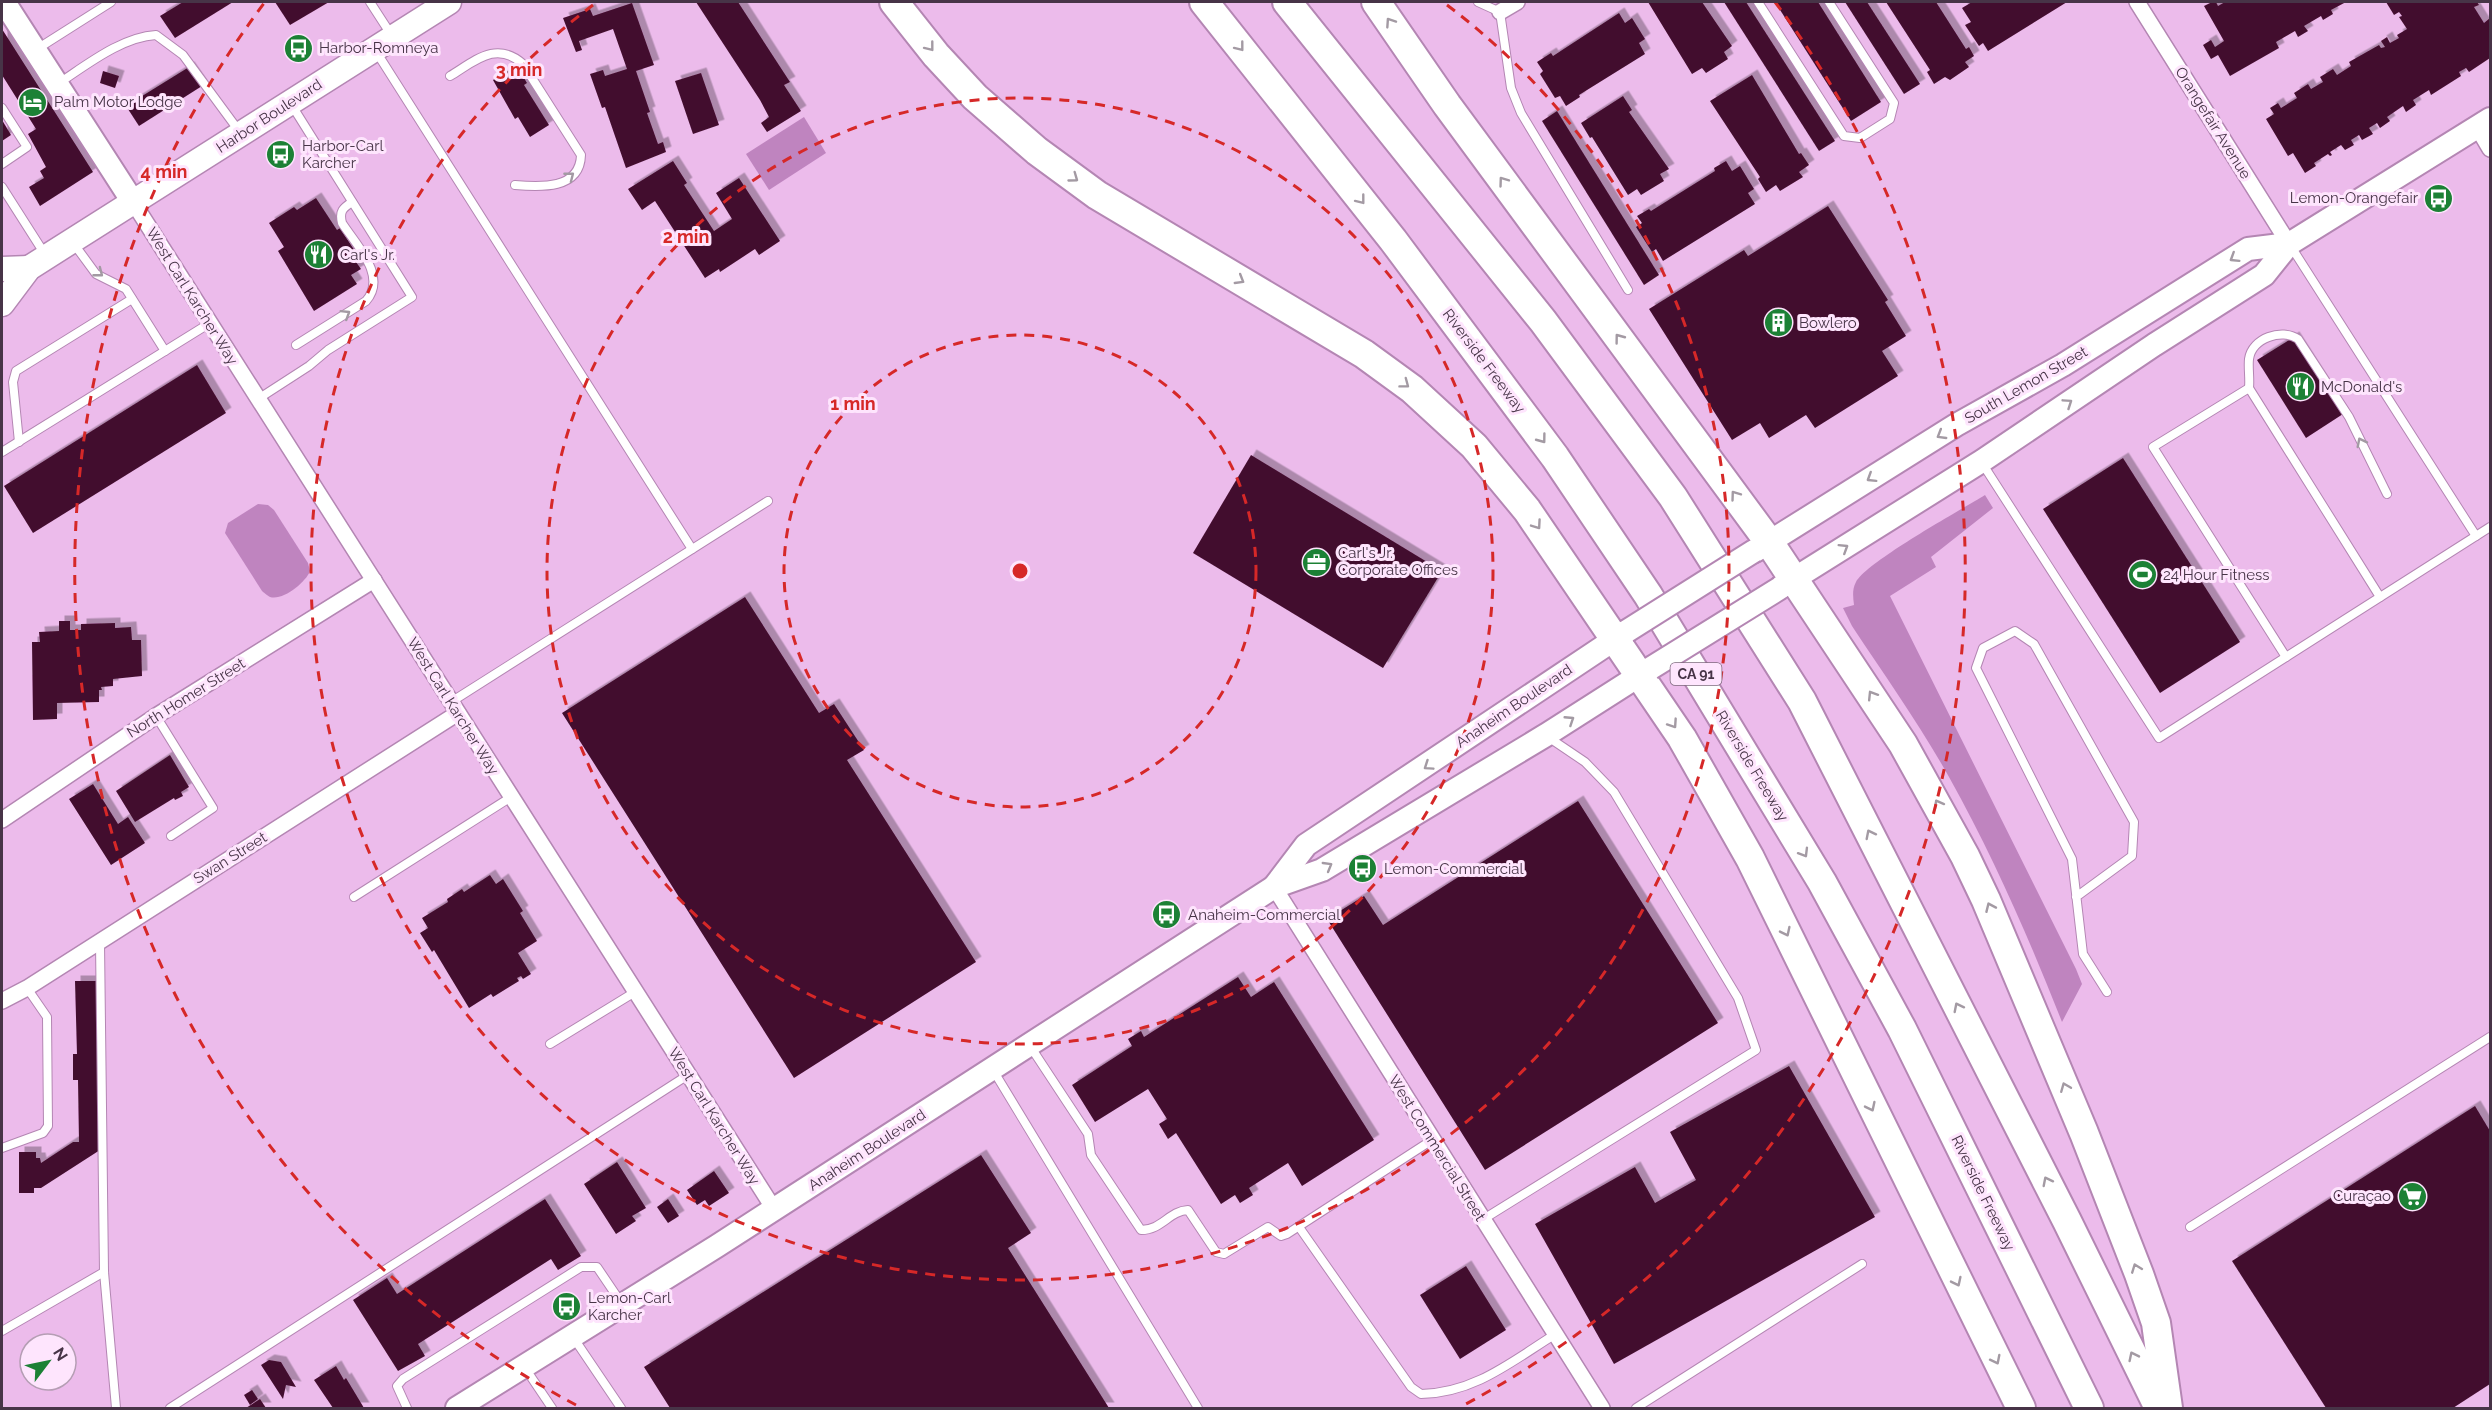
<svg xmlns="http://www.w3.org/2000/svg" width="2492" height="1410" font-family="Raleway,sans-serif">
  <defs>
    <filter id="shadow"><feDropShadow dx="5.5" dy="-5.5" stdDeviation="0" flood-color="#0004"/></filter>
  </defs>
  <rect width="100%" height="100%" fill="#ecbbeb"/>
  <g fill="#bf84bf">
    <path d="M804,117L826,153L769,190L746,154Z"/>
    <path d="M1985,495L1993,508L1931,557L1936,567L1890,596L2076,969L2082,984L2062,1022C2029,938 1993,856 1949,777C1920,725 1885,676 1852,626L1843,608L1854,605C1853,597 1852,589 1856,582C1868,561 1959,511 1985,495Z"/>
    <path d="M258,504L268,505L274,510L308,563L310,571C306,582 283,601 270,597C268,596 263,592 262,591L225,533L228,523Z"/>
  </g>
  <g fill="#430c2e" filter="url(#shadow)">
    <path d="M183,2H233L175,38L160,16Z"/>
    <path d="M275,2H329L290,25Z"/>
    <path d="M696,2H738L790,82L784,85L801,111L767,132L761,123L769,117L760,100Z"/>
    <path d="M1648,2H1702L1732,46L1724,52L1728,59L1706,73L1702,68L1692,74Z"/>
    <path d="M1724,2H1746L1835,141L1819,151Z"/>
    <path d="M1775,2H1818L1881,102L1851,121Z"/>
    <path d="M1845,2H1867L1920,84L1904,94Z"/>
    <path d="M1886,2H1936L1966,49L1969,47L1974,56L1965,62L1969,67L1950,80L1945,77L1934,84L1927,72L1930,70Z"/>
    <path d="M1972,2L1977,3L2067,2L1988,51L1983,43L1979,46L1965,25L1971,22L1962,8Z"/>
    <path d="M2212,2H2216L2218,6L2225,2H2346L2331,10L2333,14L2323,20L2321,16L2304,26L2308,31L2298,37L2295,31L2276,42L2279,48L2230,76L2218,55L2211,59L2203,45L2211,40L2215,47L2224,41L2204,6Z"/>
    <path d="M2386,2H2477L2479,5L2474,7L2484,23L2490,18V58L2469,72L2466,68L2459,72L2461,76L2431,95L2429,90L2413,100L2416,105L2406,112L2403,106L2387,117L2390,121L2380,128L2377,123L2369,128L2373,134L2362,140L2359,135L2351,140L2354,145L2345,150L2341,145L2330,152L2332,155L2330,156L2328,154L2314,163L2316,166L2305,173L2293,153L2288,156L2266,119L2274,114L2270,108L2278,103L2281,108L2297,98L2294,93L2308,84L2311,89L2323,82L2320,77L2333,69L2337,75L2351,66L2349,62L2379,45L2381,48L2385,47L2381,41L2387,37L2390,43L2399,38L2397,35L2407,29L2399,17L2402,16L2399,12L2394,15Z"/>
    <path d="M632,3L654,65L636,71L650,112L647,113L658,144L663,142L666,152L626,168L605,107L602,108L590,74L603,70L605,76L627,69L613,29L579,41L582,50L576,52L563,18L590,9L593,16Z"/>
    <path d="M1619,13L1625,23L1632,18L1645,39L1639,43L1645,54L1579,95L1580,97L1566,106L1560,96L1555,98L1540,74L1543,71L1537,62L1551,53L1553,56Z"/>
    <path d="M2,29L93,172L40,206L29,187L44,178L40,171L46,167L28,134L36,129L2,75Z"/>
    <path d="M189,67L202,86L139,126L126,106Z"/>
    <path d="M513,68L517,76L521,73L527,83L524,85L549,125L530,137L518,117L515,119L493,80Z"/>
    <path d="M103,71L119,76L115,88L100,83Z"/>
    <path d="M701,73L719,125L693,134L675,81Z"/>
    <path d="M1752,75L1799,154L1801,153L1809,165L1799,172L1803,177L1780,191L1776,185L1766,192L1758,179L1760,177L1710,101Z"/>
    <path d="M1623,96L1632,110L1629,112L1669,169L1660,174L1664,181L1641,195L1637,189L1628,195L1592,137L1590,138L1581,123Z"/>
    <path d="M1557,111L1659,275L1644,285L1542,121Z"/>
    <path d="M2,120L11,135L2,141Z"/>
    <path d="M673,161L687,183L684,185L714,231L732,219L716,193L739,178L780,241L759,255L755,249L720,272L719,269L705,278L655,201L642,210L628,189Z"/>
    <path d="M1726,161L1732,171L1740,166L1754,189L1748,193L1755,204L1663,261L1656,249L1652,252L1636,227L1642,223L1637,216L1649,209L1651,211L1715,171L1714,168Z"/>
    <path d="M316,198L337,230L340,228L360,259L356,262L361,269L351,275L357,284L314,311L278,251L284,247L269,223L294,207L297,210Z"/>
    <path d="M1828,206L1888,300L1885,302L1906,336L1882,351L1898,376L1815,428L1806,415L1769,438L1760,423L1732,440L1649,309L1744,250L1748,256Z"/>
    <path d="M2294,337L2343,414L2306,438L2257,360Z"/>
    <path d="M197,365L226,413L33,533L4,486Z"/>
    <path d="M1251,455L1442,571L1383,668L1193,553Z"/>
    <path d="M2123,458L2240,642L2160,693L2043,509Z"/>
    <path d="M745,597L819,713L834,704L864,750L847,760L976,962L794,1078L562,713Z"/>
    <path d="M59,621H70V630H81V624L115,623V628L131,627L132,640H141L142,676L113,679V686L101,687L102,690H99V702L57,703V719L33,720L32,642H40L39,632L59,631Z"/>
    <path d="M170,755L189,787L181,792L183,796L175,800L174,798L135,822L116,791Z"/>
    <path d="M93,784L118,824L128,817L145,843L111,865L69,799Z"/>
    <path d="M1578,801L1718,1023L1485,1170L1327,919L1364,896L1383,925Z"/>
    <path d="M490,875L496,884L503,879L523,911L520,913L537,941L518,953L531,974L523,979L521,976L517,978L519,981L493,997L491,994L469,1008L434,950L432,952L420,933L428,928L422,918L448,902L447,899L462,889L464,892Z"/>
    <path d="M1238,977L1251,997L1274,982L1374,1140L1302,1186L1288,1163L1249,1188L1253,1195L1240,1203L1235,1195L1221,1204L1176,1133L1168,1139L1159,1124L1167,1119L1148,1089L1095,1122L1072,1085L1132,1046L1128,1039L1141,1031L1144,1037Z"/>
    <path d="M75,981H96L100,1150L41,1188H34V1193H19V1152H36V1158H40L41,1163L73,1142H79L78,1080H73V1054H77Z"/>
    <path d="M1789,1066L1875,1217L1614,1364L1535,1224L1635,1167L1655,1203L1696,1180L1670,1132Z"/>
    <path d="M2475,1106L2490,1131V1384L2453,1408H2326L2232,1261Z"/>
    <path d="M981,1155L1031,1233L1008,1248L1109,1408H670L644,1367Z"/>
    <path d="M617,1162L646,1208L632,1216L636,1221L616,1234L584,1184Z"/>
    <path d="M714,1171L729,1193L709,1206L705,1200L697,1205L687,1190Z"/>
    <path d="M545,1199L581,1256L558,1270L551,1259L418,1344L425,1356L398,1371L353,1300L387,1278L397,1294Z"/>
    <path d="M668,1199L679,1216L668,1223L657,1207Z"/>
    <path d="M1466,1266L1506,1330L1460,1359L1420,1295Z"/>
    <path d="M269,1360L281,1362L296,1387L286,1385L283,1399L261,1365Z"/>
    <path d="M336,1366L344,1380L346,1378L364,1408H333L314,1380Z"/>
    <path d="M252,1390L258,1399L250,1405L244,1395Z"/>
    <path d="M260,1399L266,1408H246Z"/>
  </g>
  <g fill="none" stroke-linecap="round" stroke-linejoin="round">
    <defs>
      <g id="lane">
        <path d="M370,2L392,36"/>
        <path d="M1478,2L1500,12L1511,88L1521,113L1628,290"/>
        <path d="M1758,2L1844,136L1860,138L1890,119L1894,103L1829,2"/>
        <path d="M37,49L111,2"/>
        <path d="M377,53L692,549"/>
        <path d="M450,76C475,61 496,40 523,64L581,155C580,190 540,187 515,185"/>
        <path d="M59,83C88,64 122,37 156,35L183,55L239,131"/>
        <path d="M2,108L27,147L2,164"/>
        <path d="M2,187L46,256"/>
        <path d="M74,244L96,274L126,289L165,351"/>
        <path d="M2290,245L2476,536"/>
        <path d="M296,345L366,301C388,276 356,245 342,223C339,211 343,208 352,202"/>
        <path d="M2249,388C2250,378 2248,368 2249,359C2252,338 2282,328 2298,339L2349,417L2387,494"/>
        <path d="M258,399L309,366L328,350L412,297L291,104"/>
        <path d="M19,442L13,382L16,371L132,299"/>
        <path d="M2,452L210,323"/>
        <path d="M1982,463L2159,738L2490,527"/>
        <path d="M2286,657L2153,447L2249,388L2380,597"/>
        <path d="M451,702L768,501"/>
        <path d="M156,716L213,808L171,836"/>
        <path d="M354,897L511,797"/>
        <path d="M2076,897L2132,856L2134,822L2034,644L2015,631L1983,648L1976,668L2072,859L2083,954L2107,992"/>
        <path d="M100,943L104,1272L116,1408"/>
        <path d="M550,1044L635,992"/>
        <path d="M1030,1046L1088,1134L1091,1155L1141,1230C1162,1230 1169,1211 1188,1210L1216,1252L1224,1254L1268,1227L1281,1236L1287,1234L1432,1140"/>
        <path d="M993,1070L1198,1408"/>
        <path d="M2,1148L43,1133L48,1126L47,1017L27,988"/>
        <path d="M1482,1220L1756,1050L1738,998L1614,792L1585,762L1548,737"/>
        <path d="M1299,1227L1411,1387L1421,1394C1474,1393 1511,1362 1554,1335"/>
        <path d="M2190,1227L2490,1037"/>
        <path d="M2,1331L104,1272"/>
        <path d="M573,1337L621,1408"/>
        <path d="M525,1368L552,1408"/>
        <path d="M170,1408L688,1075"/>
        <path d="M407,1408L397,1386L403,1379L581,1267H597L622,1304"/>
        <path d="M1636,1408L1862,1264"/>
      </g>
      <g id="street">
        <path d="M2137,2L2289,244"/>
        <path d="M1500,12L1517,2"/>
        <path d="M2477,127L2490,149"/>
        <path d="M133,202L774,1209"/>
        <path d="M2,820L156,716L374,580"/>
        <path d="M1274,887L1602,1408"/>
        <path d="M2,1001L27,988L458,713"/>
      </g>
      <g id="secondary">
        <path d="M4,2L133,202"/>
        <path d="M1755,551L1956,425L2063,365L2248,249L2289,244"/>
        <path d="M1781,587L1982,461L2154,345L2264,275L2289,244L2490,119"/>
        <path d="M1274,887L1306,845L1627,631"/>
        <path d="M457,1408L717,1246L1274,887L1322,870L1546,735L1651,668"/>
      </g>
      <g id="primary">
        <path d="M2,269L29,268"/>
        <path d="M2,304L29,268L449,2"/>
      </g>
      <g id="highway">
        <path d="M894,2L936,55L975,97L1037,151L1097,195L1364,354L1412,389L1474,446L1527,510L1682,738L1750,858L2021,1408"/>
        <path d="M1204,2L1393,240L1555,457L1648,595L1822,882L1902,1029L2089,1408"/>
        <path d="M1287,2L1543,321L1673,497L1802,701L2067,1221L2159,1408"/>
        <path d="M1376,2L1447,105L1769,542L1903,744L1965,856L1986,900L2084,1133L2139,1274L2156,1323L2168,1408"/>
      </g>
    </defs>
    <use href="#lane" stroke="#b486b3" stroke-width="10"/>
    <use href="#street" stroke="#b486b3" stroke-width="18"/>
    <use href="#secondary" stroke="#b486b3" stroke-width="26"/>
    <use href="#primary" stroke="#b486b3" stroke-width="27"/>
    <use href="#highway" stroke="#b486b3" stroke-width="32"/>
    <use href="#lane" stroke="#fff" stroke-width="8"/>
    <use href="#street" stroke="#fff" stroke-width="15"/>
    <use href="#secondary" stroke="#fff" stroke-width="22"/>
    <use href="#primary" stroke="#fff" stroke-width="24"/>
    <use href="#highway" stroke="#fff" stroke-width="28"/>
    <defs>
      <g id="secondary-bridge">
        <path d="M1627,631L1754,551"/>
        <path d="M1651,668L1780,588"/>
      </g>
    </defs>
    <use href="#secondary-bridge" stroke="#b486b3" stroke-width="26" stroke-linecap="butt"/>
    <use href="#secondary-bridge" stroke="#fff" stroke-width="22"/>
  </g>
  <defs><path id="oneway-chevron" d="M-2-3.5L2.5 0L-2 3.5" fill="none" stroke-width="1.6" stroke-linecap="round" stroke-linejoin="round" transform="scale(1.5)"/></defs>
  <g stroke="#a39aa3">
    <use href="#oneway-chevron" transform="translate(1390 22) rotate(-124)"/>
    <use href="#oneway-chevron" transform="translate(930 47) rotate(52)"/>
    <use href="#oneway-chevron" transform="translate(1240 47) rotate(52)"/>
    <use href="#oneway-chevron" transform="translate(570 176) rotate(-38)"/>
    <use href="#oneway-chevron" transform="translate(1074 178) rotate(36)"/>
    <use href="#oneway-chevron" transform="translate(1503 181) rotate(-126)"/>
    <use href="#oneway-chevron" transform="translate(1361 200) rotate(52)"/>
    <use href="#oneway-chevron" transform="translate(2234 258) rotate(148)"/>
    <use href="#oneway-chevron" transform="translate(99 273) rotate(38)"/>
    <use href="#oneway-chevron" transform="translate(1240 280) rotate(31)"/>
    <use href="#oneway-chevron" transform="translate(346 314) rotate(-32)"/>
    <use href="#oneway-chevron" transform="translate(1619 338) rotate(-127)"/>
    <use href="#oneway-chevron" transform="translate(1405 384) rotate(37)"/>
    <use href="#oneway-chevron" transform="translate(2068 403) rotate(-34)"/>
    <use href="#oneway-chevron" transform="translate(1941 435) rotate(149)"/>
    <use href="#oneway-chevron" transform="translate(1542 439) rotate(53)"/>
    <use href="#oneway-chevron" transform="translate(2361 442) rotate(-117)"/>
    <use href="#oneway-chevron" transform="translate(1871 478) rotate(148)"/>
    <use href="#oneway-chevron" transform="translate(1735 495) rotate(-126)"/>
    <use href="#oneway-chevron" transform="translate(1537 525) rotate(55)"/>
    <use href="#oneway-chevron" transform="translate(1844 548) rotate(-32)"/>
    <use href="#oneway-chevron" transform="translate(1872 695) rotate(-122)"/>
    <use href="#oneway-chevron" transform="translate(1570 720) rotate(-33)"/>
    <use href="#oneway-chevron" transform="translate(1673 724) rotate(56)"/>
    <use href="#oneway-chevron" transform="translate(1428 766) rotate(146)"/>
    <use href="#oneway-chevron" transform="translate(1938 804) rotate(-119)"/>
    <use href="#oneway-chevron" transform="translate(1870 834) rotate(-117)"/>
    <use href="#oneway-chevron" transform="translate(1804 853) rotate(59)"/>
    <use href="#oneway-chevron" transform="translate(1328 866) rotate(-30)"/>
    <use href="#oneway-chevron" transform="translate(1990 907) rotate(-114)"/>
    <use href="#oneway-chevron" transform="translate(1786 932) rotate(64)"/>
    <use href="#oneway-chevron" transform="translate(1958 1007) rotate(-117)"/>
    <use href="#oneway-chevron" transform="translate(2065 1087) rotate(-112)"/>
    <use href="#oneway-chevron" transform="translate(1871 1107) rotate(64)"/>
    <use href="#oneway-chevron" transform="translate(2047 1181) rotate(-117)"/>
    <use href="#oneway-chevron" transform="translate(2136 1268) rotate(-111)"/>
    <use href="#oneway-chevron" transform="translate(1957 1282) rotate(64)"/>
    <use href="#oneway-chevron" transform="translate(2133 1356) rotate(-116)"/>
    <use href="#oneway-chevron" transform="translate(1996 1360) rotate(63)"/>
  </g>
  <g fill="none" stroke="#d62828" stroke-width="3" stroke-dasharray="10 8">
    <circle cx="1020" cy="571" r="236"/>
    <circle cx="1020" cy="571" r="473"/>
    <path d="M1447 5A709 709 0 1 1 593 5"/>
    <path d="M576 1405A945 945 0 0 1 265 2M1775 2A945 945 0 0 1 1464 1405"/>
  </g>
  <defs>
    <symbol id="bus-disc" viewBox="-11 -11 22 22"><circle r="9.5" fill="#1c8135" stroke="#fee5fd"/><path d="M-5-6H5V4H4V6H2V4H-2V6H-4V4H-5ZM-3.5-4V0h7V-4ZM-3.5 1.2v1.5H-2V1.2ZM2 1.2v1.5H3.5V1.2Z" fill="#fff"/></symbol>
    <symbol id="hotel-disc" viewBox="-11 -11 22 22"><circle r="9.5" fill="#1c8135" stroke="#fee5fd"/><path d="M-6-4.5h1.5V1H6V5H4.5V3h-9V5H-6ZM-4 0a1.8 1.8 0 1 1 3.6 0ZM.5 0V-2.5h3Q6-2.5 6 0Z" fill="#fff"/></symbol>
    <symbol id="restaurant-disc" viewBox="-11 -11 22 22"><circle r="9.5" fill="#1c8135" stroke="#fee5fd"/><path d="M-5-6h1v4h1v-4h1v4h1v-4h1v5L-1.5 .5V6h-2V.5L-5-1ZM5-6V6H3V1.5H1.5Q1.5-4 5-6Z" fill="#fff"/></symbol>
    <symbol id="building-disc" viewBox="-11 -11 22 22"><circle r="9.5" fill="#1c8135" stroke="#fee5fd"/><path d="M-4-6H4V6H1V3H-1V6H-4ZM-2.5-4.3h1.7v1.8h-1.7ZM.8-4.3h1.7v1.8H.8ZM-2.5-1h1.7V.8h-1.7ZM.8-1h1.7V.8H.8Z" fill="#fff"/></symbol>
    <symbol id="office-disc" viewBox="-11 -11 22 22"><circle r="9.5" fill="#1c8135" stroke="#fee5fd"/><path d="M-6-3h4V-5.5h4V-3h4V5H-6ZM-1-4.5V-3h2v-1.5ZM-6 0V1H6V0Z" fill="#fff"/></symbol>
    <symbol id="stadium-disc" viewBox="-11 -11 22 22"><circle r="9.5" fill="#1c8135" stroke="#fee5fd"/><path d="M0-5a6.5 5 0 1 0 0 10a6.5 5 0 1 0 0-10ZM-3.5-1.8h7v3.6h-7Z" fill="#fff"/></symbol>
    <symbol id="supermarket-disc" viewBox="-11 -11 22 22"><circle r="9.5" fill="#1c8135" stroke="#fee5fd"/><path d="M-6-5.5h2.5l.6 2H6L4.5 2H-2.5L-4.4-4H-6ZM-1.5 3.2a1.3 1.3 0 1 0 .1 0ZM3 3.2a1.3 1.3 0 1 0 .1 0Z" fill="#fff"/></symbol>
  </defs>
  <g fill-rule="evenodd">
    <use href="#bus-disc" x="282" y="32" width="33" height="33"/>
    <use href="#hotel-disc" x="16" y="86" width="33" height="33"/>
    <use href="#bus-disc" x="264" y="138" width="33" height="33"/>
    <use href="#bus-disc" x="2422" y="182" width="33" height="33"/>
    <use href="#restaurant-disc" x="302" y="238" width="33" height="33"/>
    <use href="#building-disc" x="1762" y="306" width="33" height="33"/>
    <use href="#restaurant-disc" x="2284" y="370" width="33" height="33"/>
    <use href="#office-disc" x="1300" y="546" width="33" height="33"/>
    <use href="#stadium-disc" x="2126" y="558" width="33" height="33"/>
    <use href="#bus-disc" x="1346" y="852" width="33" height="33"/>
    <use href="#bus-disc" x="1150" y="898" width="33" height="33"/>
    <use href="#supermarket-disc" x="2396" y="1180" width="33" height="33"/>
    <use href="#bus-disc" x="550" y="1290" width="33" height="33"/>
  </g>
  <g text-anchor="middle" stroke-width="6" stroke-linejoin="round" paint-order="stroke">
    <rect fill="#fee5fd" stroke="#7e697e" stroke-width="1.5" x="1670.5" y="663" width="51" height="22" rx="4.5"/>
    <g font-size="14" font-weight="bold" fill="#473447">
      <text x="1696" y="679">CA 91</text>
    </g>
    <g font-size="15" fill="#473447" stroke="#fee5fd" text-anchor="start">
      <text x="319" y="53">Harbor-Romneya</text>
      <text x="54" y="107">Palm Motor Lodge</text>
      <text x="302" y="151">Harbor-Carl<tspan x="302" dy="17">Karcher</tspan></text>
      <text x="2418" y="203" text-anchor="end">Lemon-Orangefair</text>
      <text x="340" y="260">Carl's Jr.</text>
      <text x="1799" y="328">Bowlero</text>
      <text x="2321" y="392">McDonald's</text>
      <text x="1338" y="558">Carl's Jr.<tspan x="1338" dy="17">Corporate Offices</tspan></text>
      <text x="2163" y="580">24 Hour Fitness</text>
      <text x="1384" y="874">Lemon-Commercial</text>
      <text x="1188" y="920">Anaheim-Commercial</text>
      <text x="2391" y="1201" text-anchor="end">Curaçao</text>
      <text x="588" y="1303">Lemon-Carl<tspan x="588" dy="17">Karcher</tspan></text>
    </g>
    <g font-size="15" fill="#473447" stroke="#fee5fd">
      <text transform="translate(269 116) rotate(-33)" y="5">Harbor Boulevard</text>
      <text transform="translate(2213 123) rotate(58)" y="5">Orangefair Avenue</text>
      <text transform="translate(192 296) rotate(58)" y="5">West Carl Karcher Way</text>
      <text transform="translate(1484 361) rotate(53)" y="5">Riverside Freeway</text>
      <text transform="translate(2026 385) rotate(-30)" y="5">South Lemon Street</text>
      <text transform="translate(186 698) rotate(-32)" y="5">North Homer Street</text>
      <text transform="translate(453 706) rotate(58)" y="5">West Carl Karcher Way</text>
      <text transform="translate(1514 706) rotate(-34)" y="5">Anaheim Boulevard</text>
      <text transform="translate(1752 766) rotate(59)" y="5">Riverside Freeway</text>
      <text transform="translate(230 858) rotate(-32)" y="5">Swan Street</text>
      <text transform="translate(714 1116) rotate(58)" y="5">West Carl Karcher Way</text>
      <text transform="translate(1437 1148) rotate(58)" y="5">West Commercial Street</text>
      <text transform="translate(867 1150) rotate(-33)" y="5">Anaheim Boulevard</text>
      <text transform="translate(1983 1193) rotate(64)" y="5">Riverside Freeway</text>
    </g>
  </g>
  <circle cx="1020" cy="571" r="9" fill="#d62828" stroke="#fee5fd" stroke-width="3"/>
  <g font-size="18" text-anchor="middle" font-weight="bold" fill="#d62828" stroke="#fee5fd" stroke-width="6" stroke-linejoin="round" paint-order="stroke">
    <text x="519" y="76">3 min</text>
    <text x="164" y="178">4 min</text>
    <text x="686" y="243">2 min</text>
    <text x="853" y="410">1 min</text>
  </g>
  <rect width="2492" height="1410" fill="none" stroke="#473447" stroke-width="6"/>
  <g transform="translate(48 1362) rotate(58)"><circle r="28" fill="#fee5fd" stroke="#b59eb4" stroke-width="1.5"/>
  <path d="M0-4.5L10 22L0 15L-10 22Z" fill="#1c8135"/>
  <text y="-9" font-size="16" font-weight="bold" text-anchor="middle" fill="#473447">N</text>
  </g>
</svg>
